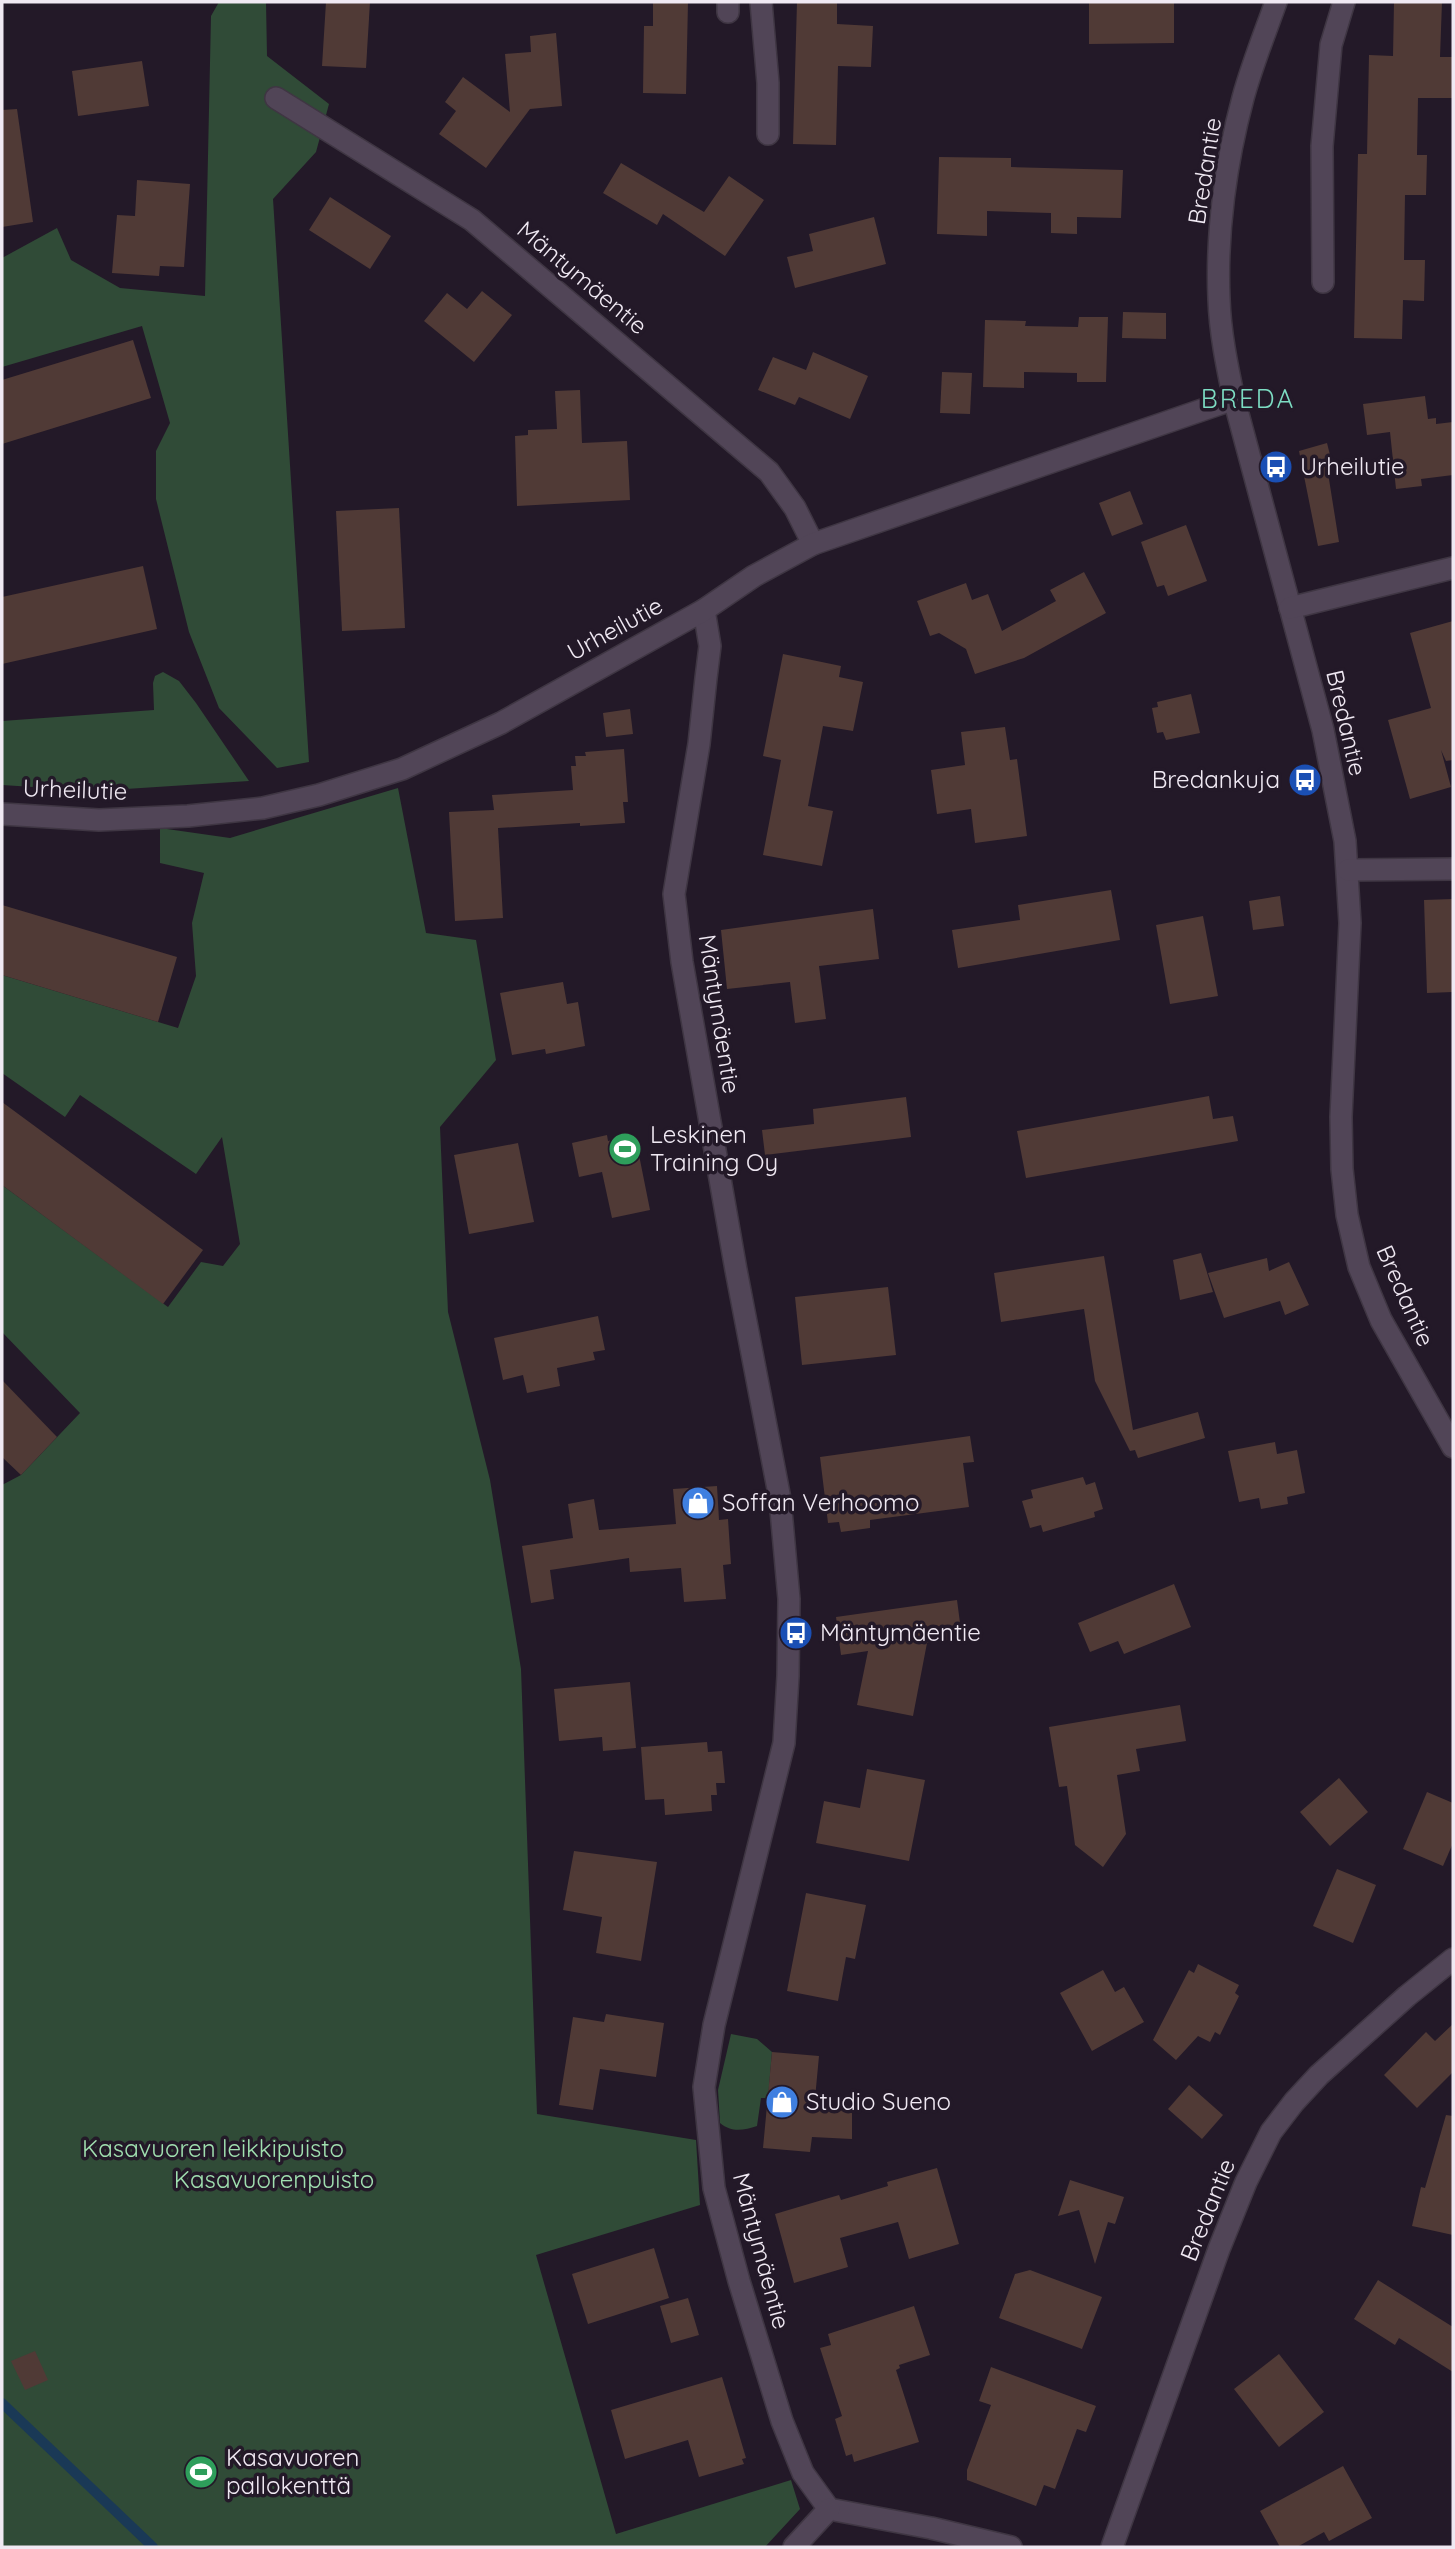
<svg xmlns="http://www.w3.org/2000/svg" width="1455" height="2549" font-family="Quicksand,sans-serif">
  <rect width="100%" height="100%" fill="#231928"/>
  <g fill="#304b37">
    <path d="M219,2H266L267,56L329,104L316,152L273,199L309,762L277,768L219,708L189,632L156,499V451L170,423L142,326L2,367V258L57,228L71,260L120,288L205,296L211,16Z"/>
    <path d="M163,672L179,681L196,703L249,781L95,791L2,785V721L154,710L153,683L155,676Z"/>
    <path d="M398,788L426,933L476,940L496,1060L440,1127L448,1312L490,1480L521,1669L537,2114L696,2140L700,2205L536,2255L616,2534L791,2480L800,2509L765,2547H2V1485L21,1475L80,1413L2,1332V1185L168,1307L201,1262L223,1266L240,1244L222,1137L196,1174L80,1095L65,1117L2,1073V975L178,1028L196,976L192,923L204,873L160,863V828L230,838Z"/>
    <path d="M731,2034L757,2039L772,2052L768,2098H761L757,2126C744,2130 732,2133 720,2123L718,2090Z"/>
  </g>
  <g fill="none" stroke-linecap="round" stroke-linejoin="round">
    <path stroke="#1a3956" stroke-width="10" d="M2,2403L153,2547"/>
  </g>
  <g fill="#503a36">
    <path d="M326,2H370L366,68L322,66Z"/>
    <path d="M653,2H688L686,94L643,93L644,26H653Z"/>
    <path d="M797,2H837V24L873,26L871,67L838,66L836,145L793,144Z"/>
    <path d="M1089,2H1174V43L1089,44Z"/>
    <path d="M1394,2H1442L1440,57H1453V98H1418L1417,155H1427L1426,195H1405L1404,260H1425L1424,301L1403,300L1402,339L1354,338L1358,154H1367L1369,55L1393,56Z"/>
    <path d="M556,33L562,106L530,109L486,168L439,134L456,111L445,102L463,77L510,112L505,54L531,52L530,36Z"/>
    <path d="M142,61L149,106L78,116L72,71Z"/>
    <path d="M17,109L33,222L2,227V110Z"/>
    <path d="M939,157L1011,158V167L1123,170L1121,218L1077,217V234L1051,233V213L987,211V236L937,234Z"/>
    <path d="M621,163L704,212L729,176L764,200L725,256L663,214L657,225L603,193Z"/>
    <path d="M137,180L190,184L184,267L160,266L159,276L112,273L117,215L135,216Z"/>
    <path d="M330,197L391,236L370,269L309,230Z"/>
    <path d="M874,217L886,264L795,288L787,257L813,251L809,234Z"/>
    <path d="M482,291L512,315L474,362L424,321L447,293L467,309Z"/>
    <path d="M1123,312L1166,313V339L1122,338Z"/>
    <path d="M1079,317H1108L1106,382H1077V373L1024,372V388L983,387L985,320L1026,321L1025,326L1078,327Z"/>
    <path d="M133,340L151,398L2,444V380Z"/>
    <path d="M813,352L868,376L850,419L799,397L795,405L758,390L773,357L806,370Z"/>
    <path d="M942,372L972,373L970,414L940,413Z"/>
    <path d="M580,390L582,443L627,441L630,500L517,506L515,436L528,435V430L557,429L555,391Z"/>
    <path d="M1425,396L1428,419L1436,418V424L1453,422V475L1421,479L1422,486L1396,489L1390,432L1367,435L1363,404Z"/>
    <path d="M1327,443L1334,471L1328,473L1339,542L1318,546L1299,451Z"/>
    <path d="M1130,491L1143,524L1112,536L1099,503Z"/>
    <path d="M399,508L405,628L342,631L336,511Z"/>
    <path d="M1186,525L1207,581L1168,596L1164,585L1157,587L1141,542Z"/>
    <path d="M143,566L157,629L2,664V597Z"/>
    <path d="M1084,572L1106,613L1024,658L975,674L966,649L939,633L930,636L917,601L966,583L972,600L988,594L1002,631L1056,601L1050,590Z"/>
    <path d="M1453,621V760L1446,761L1441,750L1451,787L1410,799L1388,720L1431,708L1410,633Z"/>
    <path d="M783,654L841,666L839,677L863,682L853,731L823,726L808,806L833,811L822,866L763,855L781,760L763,756Z"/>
    <path d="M1191,694L1200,733L1166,740L1163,732L1157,733L1152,708L1158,707L1157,702Z"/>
    <path d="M630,709L633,734L606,737L603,713Z"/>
    <path d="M1005,727L1010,760L1017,759L1027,836L975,843L971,809L937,814L931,770L965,765L961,732Z"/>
    <path d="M624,749L628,802H623L625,823L580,826V823L498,828L503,918L455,921L449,812L494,810L492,795L573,790L571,766H576L575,756H586L585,752Z"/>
    <path d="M1111,890L1120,940L958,968L952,930L1020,920L1018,905Z"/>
    <path d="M1280,896L1284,926L1253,930L1249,901Z"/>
    <path d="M1453,899V992L1427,993L1424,900Z"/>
    <path d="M2,905L177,957L158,1022L2,975Z"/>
    <path d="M873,909L879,959L819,966L826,1019L795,1023L790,982L727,989L721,930Z"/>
    <path d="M1203,916L1218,996L1170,1004L1156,925Z"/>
    <path d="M563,982L567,1004L578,1002L585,1046L546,1054L545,1049L512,1055L500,993Z"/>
    <path d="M1209,1096L1213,1119L1233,1116L1238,1141L1026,1178L1017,1131Z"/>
    <path d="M906,1097L911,1137L765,1155L762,1130L814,1124L813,1109Z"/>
    <path d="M2,1102L203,1250L163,1304L2,1185Z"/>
    <path d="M607,1135L608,1141L635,1135L650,1210L612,1218L602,1172L579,1177L572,1143Z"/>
    <path d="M518,1143L534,1222L469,1234L454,1155Z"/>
    <path d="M1201,1253L1213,1292L1180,1300L1173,1260Z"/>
    <path d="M1104,1256L1133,1430L1198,1412L1205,1438L1138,1458L1135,1450L1130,1451L1095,1381L1084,1309L1001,1322L994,1273Z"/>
    <path d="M1267,1258L1269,1271L1289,1262L1309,1305L1285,1315L1280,1301L1224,1318L1208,1273Z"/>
    <path d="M888,1287L896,1355L802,1365L795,1297Z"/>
    <path d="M598,1316L605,1350L593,1352L595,1360L557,1368L560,1386L527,1393L523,1375L503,1380L494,1338Z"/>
    <path d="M2,1380L57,1437L21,1475L2,1457Z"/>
    <path d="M970,1436L974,1462L963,1463L969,1507L870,1520V1528L841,1532L839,1522L828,1523L820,1457Z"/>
    <path d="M1275,1442L1277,1454L1297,1450L1305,1493L1287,1497L1288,1504L1261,1509L1259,1498L1239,1502L1228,1451Z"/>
    <path d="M1083,1477L1086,1485L1095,1482L1103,1509L1094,1512L1095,1517L1043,1532L1041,1525L1030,1528L1022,1501L1033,1498L1031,1490Z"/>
    <path d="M717,1486L719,1520L728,1519L731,1564L723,1565L726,1599L684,1602L681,1568L630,1572L629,1558L550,1570L554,1599L531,1603L522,1546L573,1538L568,1504L594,1499L599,1530L676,1524L673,1489Z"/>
    <path d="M1174,1584L1191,1627L1124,1654L1118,1641L1090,1652L1078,1623Z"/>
    <path d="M957,1600L962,1638L927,1643L913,1716L857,1705L868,1651L841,1655L836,1617Z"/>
    <path d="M630,1682L636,1748L603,1751L602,1737L559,1741L554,1689Z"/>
    <path d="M1180,1705L1186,1741L1136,1749L1140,1771L1117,1775L1126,1834L1103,1867L1075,1845L1067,1786L1059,1787L1049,1727Z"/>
    <path d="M707,1742L708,1752L722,1751L725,1783H716L717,1795H711L712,1811L665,1815L664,1799L645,1800L641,1747Z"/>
    <path d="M867,1769L925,1780L909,1861L816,1843L824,1801L860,1808Z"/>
    <path d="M1339,1778L1368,1812L1330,1846L1300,1812Z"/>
    <path d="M1427,1792L1453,1803V1843L1443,1866L1403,1849Z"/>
    <path d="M574,1851L657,1862L641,1961L596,1953L602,1917L563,1910Z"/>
    <path d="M1337,1869L1376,1885L1353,1943L1313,1926Z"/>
    <path d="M806,1893L866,1905L855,1959L846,1957L838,2001L787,1991Z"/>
    <path d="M1198,1964L1239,1985L1235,1993L1239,1996L1220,2035L1215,2032L1210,2042L1198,2036L1176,2060L1153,2040L1189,1970L1194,1973Z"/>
    <path d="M1103,1970L1115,1992L1124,1987L1144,2022L1092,2051L1060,1993Z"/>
    <path d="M606,2014L664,2023L656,2077L600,2069L593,2110L559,2105L573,2017L604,2022Z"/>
    <path d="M1453,2024V2072L1417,2108L1384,2075L1426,2032L1435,2041Z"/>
    <path d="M772,2052L819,2056L814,2109L852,2111V2139L812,2137L810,2152L763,2148Z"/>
    <path d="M1189,2085L1223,2115L1202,2139L1168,2109Z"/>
    <path d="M1446,2115L1453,2116V2235L1412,2226L1421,2187L1425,2188Z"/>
    <path d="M937,2168L959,2244L909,2259L898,2222L840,2238L848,2267L794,2283L775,2214L839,2195L841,2200L888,2186L887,2182Z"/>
    <path d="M1070,2180L1124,2197L1115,2224L1108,2222L1095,2264L1079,2210L1058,2216Z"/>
    <path d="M654,2248L669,2298L588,2324L572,2274Z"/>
    <path d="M1030,2270L1102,2297L1082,2349L999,2318L1015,2274Z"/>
    <path d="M1378,2280L1453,2327V2372L1399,2338L1395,2345L1354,2319Z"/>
    <path d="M688,2298L699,2335L671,2343L660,2306Z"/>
    <path d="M914,2306L930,2355L899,2365L900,2368L896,2370L919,2442L854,2462L852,2454L846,2456L835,2419L842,2416L820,2348L831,2345L828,2334Z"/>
    <path d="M35,2351L48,2380L25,2390L11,2361Z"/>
    <path d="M1279,2354L1324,2412L1279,2447L1234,2389Z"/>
    <path d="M991,2367L1096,2406L1086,2432L1077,2429L1055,2489L1044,2485L1036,2506L967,2480V2470L991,2405L979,2401Z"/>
    <path d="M722,2377L746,2458L742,2459L744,2464L699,2477L688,2440L625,2459L611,2410Z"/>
    <path d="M1343,2466L1372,2518L1329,2541L1324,2532L1297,2547H1280L1260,2511Z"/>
  </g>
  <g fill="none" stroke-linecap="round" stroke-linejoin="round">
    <defs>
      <g id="minor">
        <path d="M761,2L768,83V134"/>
        <path d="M1276,2C1265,33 1252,65 1243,98C1226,161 1216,233 1219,299C1220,332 1227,366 1234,399L1323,730L1345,841L1350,923L1341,1117L1342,1169L1347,1215L1359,1267L1381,1320L1453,1447"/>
        <path d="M728,12V2"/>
        <path d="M276,98L472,220L769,472L795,508L813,544"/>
        <path d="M1323,282L1322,146L1331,45L1344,2"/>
        <path d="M1290,608L1453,568"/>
        <path d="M704,610L710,646L706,678L699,744L674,894L682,962L736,1270L780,1499L789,1599L788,1676L784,1743L714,2025L704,2087L714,2188L739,2281L782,2421L803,2473L829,2509L931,2528L1011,2547"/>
        <path d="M2,814L99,820L188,816L263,808L319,795L402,769L501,723L704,610L754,576L813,544L1234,399"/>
        <path d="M1348,870L1453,869"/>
        <path d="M794,2547L829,2509"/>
        <path d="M1112,2547L1219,2249L1246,2182L1271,2132L1294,2102L1319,2075L1407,1996L1453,1959"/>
      </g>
    </defs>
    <use href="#minor" stroke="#3f3643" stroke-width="24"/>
    <use href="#minor" stroke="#514557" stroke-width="21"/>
  </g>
  <defs>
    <symbol id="bus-disc" viewBox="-11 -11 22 22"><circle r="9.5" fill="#1a4fb4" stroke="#231928"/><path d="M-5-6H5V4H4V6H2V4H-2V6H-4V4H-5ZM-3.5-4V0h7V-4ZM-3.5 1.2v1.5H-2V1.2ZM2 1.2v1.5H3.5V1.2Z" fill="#fff"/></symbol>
    <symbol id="stadium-disc" viewBox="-11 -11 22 22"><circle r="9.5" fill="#2e9e5b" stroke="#231928"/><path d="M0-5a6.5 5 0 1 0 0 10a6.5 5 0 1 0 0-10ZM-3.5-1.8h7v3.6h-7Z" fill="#fff"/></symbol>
    <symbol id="shop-disc" viewBox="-11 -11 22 22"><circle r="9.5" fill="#3f7fe0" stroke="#231928"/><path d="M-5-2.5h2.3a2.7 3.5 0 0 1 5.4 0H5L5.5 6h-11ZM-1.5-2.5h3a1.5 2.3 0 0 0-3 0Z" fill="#fff"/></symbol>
  </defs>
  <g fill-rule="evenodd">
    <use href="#bus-disc" x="1257" y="448" width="38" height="38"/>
    <use href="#bus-disc" x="1286" y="761" width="38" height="38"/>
    <use href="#stadium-disc" x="606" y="1130" width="38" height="38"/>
    <use href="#shop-disc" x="679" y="1484" width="38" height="38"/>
    <use href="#bus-disc" x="777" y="1614" width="38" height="38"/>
    <use href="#shop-disc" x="763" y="2083" width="38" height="38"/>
    <use href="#stadium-disc" x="182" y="2453" width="38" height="38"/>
  </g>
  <g text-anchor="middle" stroke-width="7" stroke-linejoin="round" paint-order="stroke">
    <g font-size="24" fill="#f0e9f3" stroke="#231928">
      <text transform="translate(1205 171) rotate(-81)" y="8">Bredantie</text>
      <text transform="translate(582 278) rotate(40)" y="8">Mäntymäentie</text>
      <text transform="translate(615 629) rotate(-29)" y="8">Urheilutie</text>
      <text transform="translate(1346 723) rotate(77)" y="8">Bredantie</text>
      <text transform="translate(75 790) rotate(2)" y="8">Urheilutie</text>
      <text transform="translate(719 1014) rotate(81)" y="8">Mäntymäentie</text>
      <text transform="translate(1405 1296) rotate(66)" y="8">Bredantie</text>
      <text transform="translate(1208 2210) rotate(-68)" y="8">Bredantie</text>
      <text transform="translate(761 2251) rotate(75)" y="8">Mäntymäentie</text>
    </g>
    <g font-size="24" fill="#f0e9f3" stroke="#231928" text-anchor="start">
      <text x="1300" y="475">Urheilutie</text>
      <text x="1280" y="788" text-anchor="end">Bredankuja</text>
      <text x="650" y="1143">Leskinen<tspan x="650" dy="28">Training Oy</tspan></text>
      <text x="722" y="1511">Soffan Verhoomo</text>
      <text x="820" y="1641">Mäntymäentie</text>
      <text x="806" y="2110">Studio Sueno</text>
      <text x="226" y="2466">Kasavuoren<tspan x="226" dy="28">pallokenttä</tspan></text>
    </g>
    <g font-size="24" fill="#a0e0b0" stroke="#231928">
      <text x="213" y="2157">Kasavuoren leikkipuisto</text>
      <text x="274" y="2188">Kasavuorenpuisto</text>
    </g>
    <g font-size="26" letter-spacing="2" fill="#7dddc3" stroke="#231928">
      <text x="1248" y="408">BREDA</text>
    </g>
  </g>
  <rect width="1455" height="2549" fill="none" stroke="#f0e9f3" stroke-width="7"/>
</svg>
